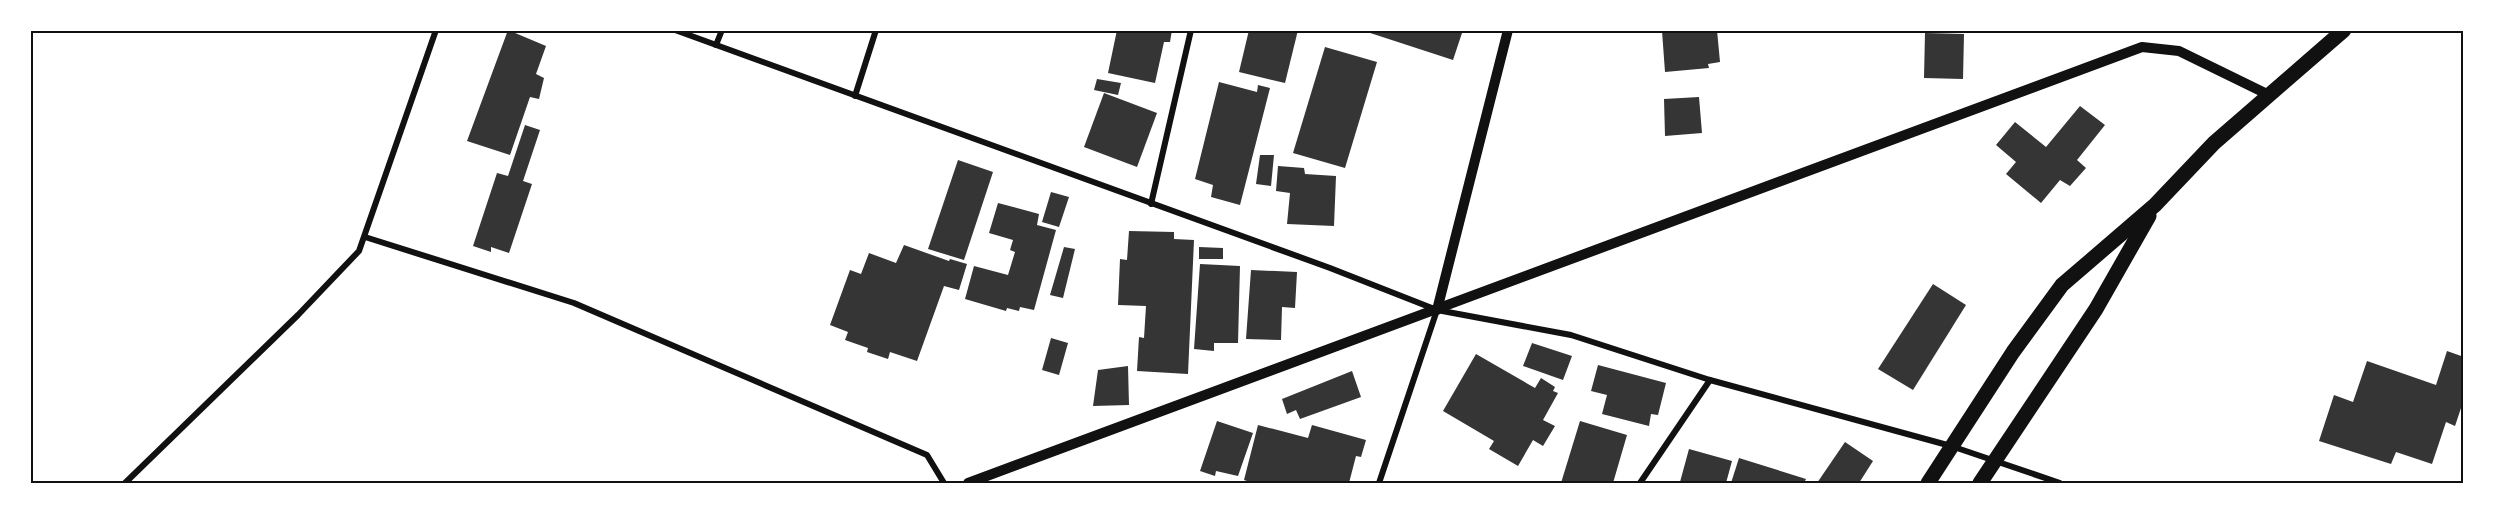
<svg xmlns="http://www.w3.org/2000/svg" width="2494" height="513" font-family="'Open Sans',sans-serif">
  <rect width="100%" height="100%" fill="#fff"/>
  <g fill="#353535">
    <path d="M508,30L546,46L536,74L544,78L539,99L530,97L510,155L467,141Z"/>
    <path d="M1117,30H1172L1170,42H1164L1155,83L1108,73Z"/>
    <path d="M1249,30H1298L1285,83L1239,72Z"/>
    <path d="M1361,30H1463L1453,60Z"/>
    <path d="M1670,30H1717L1720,62L1708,64L1709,68L1665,72L1662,31Z"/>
    <path d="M1925,33L1964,34L1963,79L1924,78Z"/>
    <path d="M1325,47L1377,62L1345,168L1293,153Z"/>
    <path d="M1097,79L1121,83L1118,95L1094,90Z"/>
    <path d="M1219,82L1257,92L1258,85L1270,88L1240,205L1211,197L1213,185L1195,179Z"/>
    <path d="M1104,93L1157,113L1137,167L1084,147Z"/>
    <path d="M1699,97L1702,133L1665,136L1664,99Z"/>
    <path d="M2080,106L2105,125L2077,160L2086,168L2070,186L2060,180L2041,203L2006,174L2016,162L1996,145L2015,122L2046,147Z"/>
    <path d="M525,125L540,130L523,181L532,184L509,253L491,247V252L473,246L497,173L508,176Z"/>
    <path d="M1260,155H1274L1271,186L1256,184Z"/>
    <path d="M958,160L993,172L964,260L928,249Z"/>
    <path d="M1278,166L1304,168L1305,174L1336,176L1334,226L1287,224L1290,193L1276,191Z"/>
    <path d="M1051,192L1069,197L1059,227L1042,222Z"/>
    <path d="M998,203L1039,214L1037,225L1056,230L1034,310L1020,307L1019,311L1007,308L1006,311L965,299L974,266L1008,275L1015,252L1010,250L1013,240L989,233Z"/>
    <path d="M1129,231L1174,232V239L1194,240L1188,374L1137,371L1139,337L1144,338L1146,306L1118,305L1120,259L1127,260Z"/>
    <path d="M904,245L949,261L950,259L967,264L959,290L944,286L917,361L890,352L888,359L867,352L868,348L845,340L848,332L830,325L850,270L861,274L869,253L896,263Z"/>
    <path d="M1064,247L1075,249L1063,298L1050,295Z"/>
    <path d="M1199,247L1223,248V259H1199Z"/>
    <path d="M1200,264L1240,266L1238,343H1214V351L1194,349Z"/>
    <path d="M1251,270L1297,272L1295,308L1282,307L1281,340L1246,339Z"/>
    <path d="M1933,284L1966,305L1913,390L1878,369Z"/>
    <path d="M1051,338L1068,343L1059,375L1042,370Z"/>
    <path d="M1532,343L1572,356L1563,380L1523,366Z"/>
    <path d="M2447,351L2464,357V399L2455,426L2446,422L2432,464L2396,452L2391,464L2319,441L2334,395L2353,402L2367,361L2436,385Z"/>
    <path d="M1476,354L1535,388L1541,378L1555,387L1553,391L1558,393L1543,420L1555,426L1543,446L1533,440L1518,466L1489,449L1494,441L1443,411Z"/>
    <path d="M1598,365L1666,383L1658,415L1651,414L1649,426L1602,414L1607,395L1591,391Z"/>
    <path d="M1128,366L1129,405L1093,406L1098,370Z"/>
    <path d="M1352,371L1361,397L1300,419L1296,410L1287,414L1282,399Z"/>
    <path d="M1217,421L1253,433L1238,476L1216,471L1215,476L1200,471Z"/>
    <path d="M1580,421L1627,435L1613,483H1561Z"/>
    <path d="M1258,425L1308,438L1312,425L1366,440L1361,457L1356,456L1349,483H1253L1244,480Z"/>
    <path d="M1845,442L1873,461L1859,483H1817Z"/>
    <path d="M1689,449L1732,461L1726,483L1680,482Z"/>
    <path d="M1739,458L1806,479L1804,483H1731Z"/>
  </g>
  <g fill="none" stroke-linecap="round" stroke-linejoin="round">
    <g stroke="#111" stroke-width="6">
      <path d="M675,30L1330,268L1437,310L1571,335L1710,380L1951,446L2060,483"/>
      <path d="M716,45L722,30"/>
      <path d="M855,96L876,30"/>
      <path d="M1151,204L1191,30"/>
      <path d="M365,237L574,303L927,455L944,483"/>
      <path d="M125,483L298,315L359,251L436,30"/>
      <path d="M1379,483L1437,310"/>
      <path d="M1640,483L1710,380"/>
    </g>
    <g stroke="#111" stroke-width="10">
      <path d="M1437,310L1508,30"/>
      <path d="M968,483L2142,47L2179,51L2267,94"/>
    </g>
    <g stroke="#111" stroke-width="15">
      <path d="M1928,483L2013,352L2062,285L2155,205L2214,143L2344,30"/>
      <path d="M1980,483L2096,309L2149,216"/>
    </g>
  </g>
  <rect width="2494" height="513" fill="none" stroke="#ffffff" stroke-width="63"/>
  <rect x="32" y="32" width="2430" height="450" fill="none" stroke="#111" stroke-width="2"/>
</svg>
